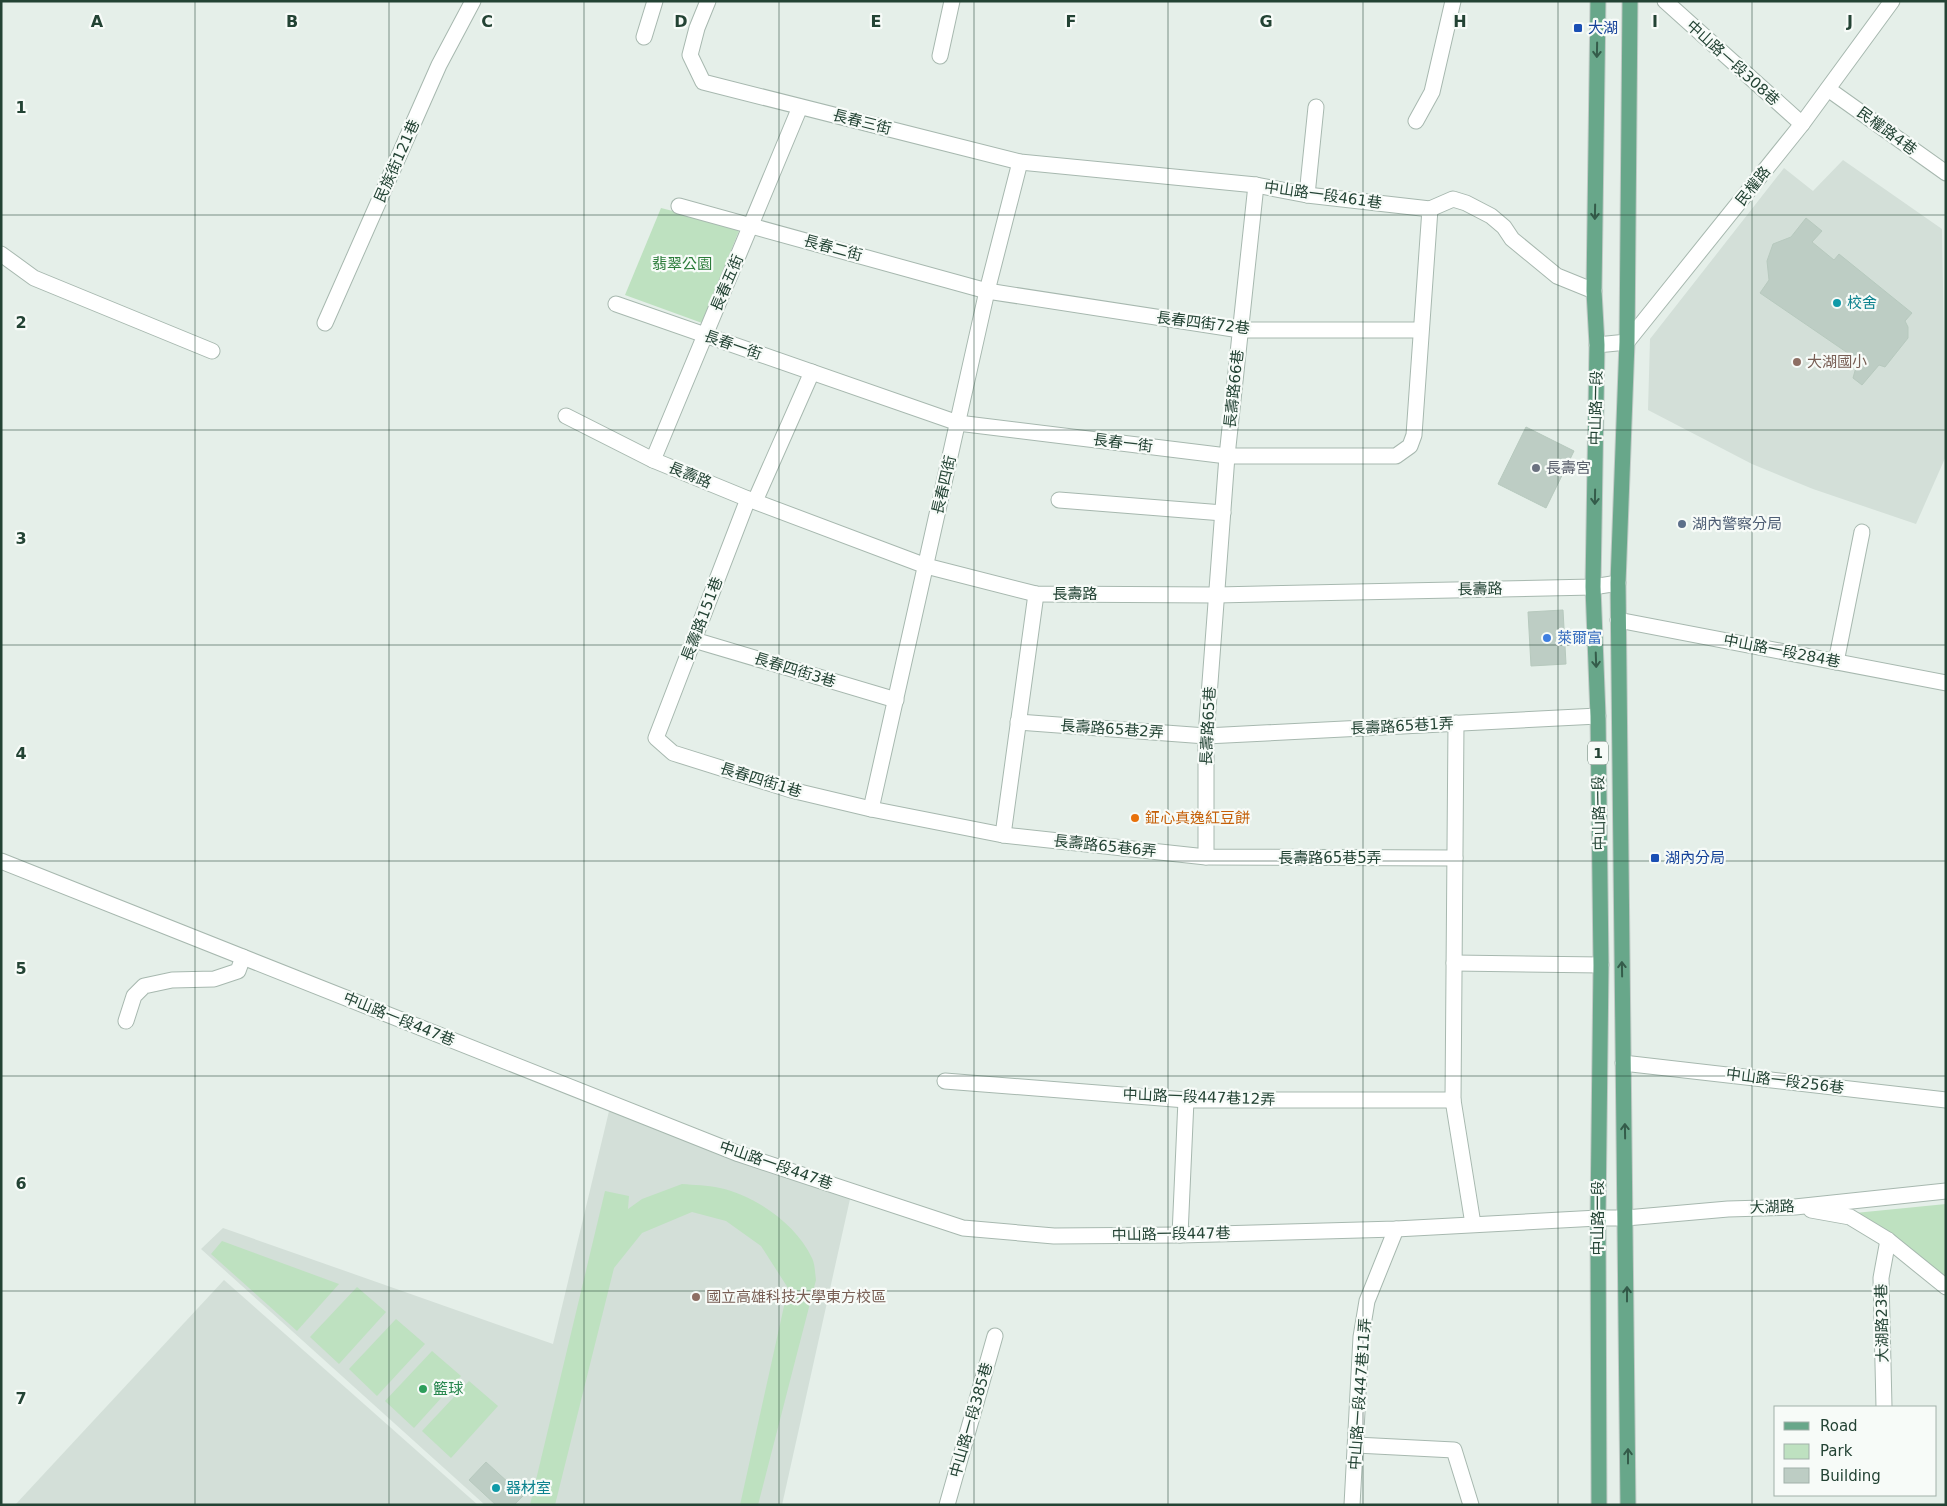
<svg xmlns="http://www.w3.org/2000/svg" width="1947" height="1506" font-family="'DejaVu Sans','Noto Sans TC',sans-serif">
  <rect width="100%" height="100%" fill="#e5efe9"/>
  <g fill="#d3dfd8">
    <path d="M1843,160L1942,229L1946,456L1916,524L1813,489L1752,464L1648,410L1650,339L1784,168L1813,191Z"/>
    <path d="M610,1107L850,1199L782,1505H485L201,1249L223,1228L553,1344Z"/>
    <path d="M224,1280L478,1505H15Z"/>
  </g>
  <g fill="#bee1c0">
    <path d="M661,208L740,228L702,323L625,295Z"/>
    <path d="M682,1184C694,1185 707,1185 720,1188C756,1196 796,1224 812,1258C815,1264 815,1273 816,1280L758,1505H740L788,1288L761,1246L726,1221L692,1212L642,1233L614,1268L555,1505H530L605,1191L629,1196L628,1209L642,1199Z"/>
    <path d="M1946,1204V1277L1855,1213Z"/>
    <path d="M222,1241L339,1284L297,1331L211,1254Z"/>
    <path d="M357,1287L386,1312L339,1364L310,1337Z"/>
    <path d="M396,1319L425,1344L377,1396L349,1369Z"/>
    <path d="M432,1351L461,1376L414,1428L385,1401Z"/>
    <path d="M469,1381L498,1406L451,1458L422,1431Z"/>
  </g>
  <g fill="#bdcdc4" stroke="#b7c9be">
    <path d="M1806,218L1822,231L1812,242L1834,260L1839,254L1912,313L1905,321L1908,327V338L1885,367L1879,365L1862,385L1853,378L1858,360L1760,293L1769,280L1767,261L1773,244L1791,237Z"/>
    <path d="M1526,427L1574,451L1546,508L1498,484Z"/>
    <path d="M1563,610L1566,664L1531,666L1528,612Z"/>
    <path d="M486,1462L523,1496L514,1505H496L469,1480Z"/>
  </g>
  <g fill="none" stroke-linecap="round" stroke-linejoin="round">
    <defs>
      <g id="minor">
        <path d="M708,1L697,28L690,55L703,82L1020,162L1256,185L1307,195L1430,209L1453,199L1466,203L1491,216L1504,227L1512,239L1557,276L1594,291"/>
        <path d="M1665,1L1802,124"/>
        <path d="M644,37L655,1"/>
        <path d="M940,56L952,1"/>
        <path d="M1828,89L1946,173"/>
        <path d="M1416,121L1432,92L1453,1"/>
        <path d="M1307,195L1316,107"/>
        <path d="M679,206L987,291L1240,330H1420"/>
        <path d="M1,254L34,278L212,351"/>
        <path d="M616,304L958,423L1227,456H1396L1410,446L1414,435L1430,209"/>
        <path d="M325,323L439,65L473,1"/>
        <path d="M1597,345L1627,342L1802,124L1892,1"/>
        <path d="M566,416L653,460L748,499L926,566L1036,594L1217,595L1593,587L1618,583"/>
        <path d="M653,460L800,107"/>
        <path d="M748,499L656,738L673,753L791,790L871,809L1003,835L1206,857L1455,858"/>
        <path d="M1059,500L1223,513"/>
        <path d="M755,501L812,372"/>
        <path d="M1618,620L1946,683"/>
        <path d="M694,640L896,700"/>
        <path d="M1836,662L1862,532"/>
        <path d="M1018,722L1206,736L1598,716"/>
        <path d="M871,809L987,291L1020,162"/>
        <path d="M1003,835L1036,594"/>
        <path d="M1206,857V736L1227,456L1256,185"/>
        <path d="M1,861L739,1154L963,1228L1054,1236L1180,1235L1396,1229L1598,1218H1626L1728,1209L1795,1207L1946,1191"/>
        <path d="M1454,963L1601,965"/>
        <path d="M126,1021L134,996L144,986L172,980L214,979L238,971L243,957"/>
        <path d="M1623,1063L1946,1100"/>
        <path d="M945,1081L1186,1100H1453L1456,723"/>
        <path d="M1453,1100L1473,1224"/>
        <path d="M1811,1210L1850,1217L1888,1240L1946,1287"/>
        <path d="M1180,1235L1186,1100"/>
        <path d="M1884,1407L1881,1278L1888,1240"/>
        <path d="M1356,1445L1454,1450L1471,1505"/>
        <path d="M947,1505L995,1336"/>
        <path d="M1352,1505L1361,1337L1367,1301L1396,1229"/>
      </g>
      <g id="major">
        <path d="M1598,1L1594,291L1597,345L1593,587L1598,716L1601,965L1598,1218L1599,1505"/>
        <path d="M1628,1505L1618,583L1627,342L1630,1"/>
      </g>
    </defs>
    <use href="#minor" stroke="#a7b8af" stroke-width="17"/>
    <use href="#major" stroke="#c1cac6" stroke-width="17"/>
    <use href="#minor" stroke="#fff" stroke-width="15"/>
    <use href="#major" stroke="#68a78a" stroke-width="15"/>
  </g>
  <defs><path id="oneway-shaft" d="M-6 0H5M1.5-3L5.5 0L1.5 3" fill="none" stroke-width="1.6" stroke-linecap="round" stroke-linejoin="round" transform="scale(1.25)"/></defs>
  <g stroke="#345c4a">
    <use href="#oneway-shaft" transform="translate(1597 50) rotate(91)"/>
    <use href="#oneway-shaft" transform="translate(1595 212) rotate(91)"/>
    <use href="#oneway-shaft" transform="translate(1595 497) rotate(91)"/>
    <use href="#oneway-shaft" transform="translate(1596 660) rotate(88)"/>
    <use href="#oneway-shaft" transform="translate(1622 969) rotate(-91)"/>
    <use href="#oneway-shaft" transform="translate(1625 1131) rotate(-91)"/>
    <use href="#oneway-shaft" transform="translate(1627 1294) rotate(-90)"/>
    <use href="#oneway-shaft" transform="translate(1628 1456) rotate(-90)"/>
  </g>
  <path fill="none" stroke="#234334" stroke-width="1" stroke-opacity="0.55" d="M195,1V1505M389,1V1505M584,1V1505M779,1V1505M974,1V1505M1168,1V1505M1363,1V1505M1558,1V1505M1752,1V1505M1,215H1946M1,430H1946M1,645H1946M1,861H1946M1,1076H1946M1,1291H1946"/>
  <g fill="#1a4fb4" stroke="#f7fbf8" stroke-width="2">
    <rect x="1573" y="23" width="10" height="10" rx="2.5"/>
    <rect x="1650" y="853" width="10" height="10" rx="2.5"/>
  </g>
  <g fill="#0f9aa8" stroke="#f7fbf8" stroke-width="2">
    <circle cx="1837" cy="303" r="5"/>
    <circle cx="496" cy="1488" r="5"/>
  </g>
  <g fill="#8d6e63" stroke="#f7fbf8" stroke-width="2">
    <circle cx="1797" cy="362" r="5"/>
    <circle cx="696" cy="1297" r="5"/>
  </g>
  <circle fill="#6b7280" stroke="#f7fbf8" stroke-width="2" cx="1536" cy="468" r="5"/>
  <circle fill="#5c6f8a" stroke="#f7fbf8" stroke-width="2" cx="1682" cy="524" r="5"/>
  <circle fill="#3f7fe0" stroke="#f7fbf8" stroke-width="2" cx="1547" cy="638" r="5"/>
  <circle fill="#e8710a" stroke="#f7fbf8" stroke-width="2" cx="1135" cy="818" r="5"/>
  <circle fill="#2e9e5b" stroke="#f7fbf8" stroke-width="2" cx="423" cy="1389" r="5"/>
  <g text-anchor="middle" stroke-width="4.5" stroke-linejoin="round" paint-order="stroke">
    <rect fill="#f7fbf8" stroke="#637a6f" stroke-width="1" x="1588" y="741.5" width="20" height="23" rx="4"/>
    <g font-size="14" font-weight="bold" fill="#234334">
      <text x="1598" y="758">1</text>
    </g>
    <g font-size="15" fill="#164399" stroke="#f7fbf8" text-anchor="start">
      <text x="1588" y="33">大湖</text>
      <text x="1665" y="863">湖內分局</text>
    </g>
    <g font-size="15" fill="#234334" stroke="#f7fbf8">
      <text transform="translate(1733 63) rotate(42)" y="5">中山路一段308巷</text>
      <text transform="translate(862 122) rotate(14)" y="5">長春三街</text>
      <text transform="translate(1887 131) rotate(36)" y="5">民權路4巷</text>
      <text transform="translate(397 161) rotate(-66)" y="5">民族街121巷</text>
      <text transform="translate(1753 186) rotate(-51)" y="5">民權路</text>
      <text transform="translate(1323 195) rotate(8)" y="5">中山路一段461巷</text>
      <text transform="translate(833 248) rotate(15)" y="5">長春二街</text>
      <text transform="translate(727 283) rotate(-67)" y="5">長春五街</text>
      <text transform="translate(1203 323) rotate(7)" y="5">長春四街72巷</text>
      <text transform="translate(733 345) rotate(19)" y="5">長春一街</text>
      <text transform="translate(1234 389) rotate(-84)" y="5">長壽路66巷</text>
      <text transform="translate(1596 408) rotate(-89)" y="5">中山路一段</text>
      <text transform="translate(1123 443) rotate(7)" y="5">長春一街</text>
      <text transform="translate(690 475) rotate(22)" y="5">長壽路</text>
      <text transform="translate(944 485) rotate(-77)" y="5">長春四街</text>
      <text transform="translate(1480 589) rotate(-1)" y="5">長壽路</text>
      <text x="1075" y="599">長壽路</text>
      <text transform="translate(702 619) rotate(-69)" y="5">長壽路151巷</text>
      <text transform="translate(1782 651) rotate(11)" y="5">中山路一段284巷</text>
      <text transform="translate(795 670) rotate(17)" y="5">長春四街3巷</text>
      <text transform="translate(1208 726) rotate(-87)" y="5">長壽路65巷</text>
      <text transform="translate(1402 726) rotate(-3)" y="5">長壽路65巷1弄</text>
      <text transform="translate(1112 729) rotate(4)" y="5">長壽路65巷2弄</text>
      <text transform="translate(761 780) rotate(17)" y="5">長春四街1巷</text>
      <text transform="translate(1599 813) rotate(-91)" y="5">中山路一段</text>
      <text transform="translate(1105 846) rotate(6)" y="5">長壽路65巷6弄</text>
      <text x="1330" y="863">長壽路65巷5弄</text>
      <text transform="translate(399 1019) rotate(22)" y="5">中山路一段447巷</text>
      <text transform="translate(1785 1081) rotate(7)" y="5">中山路一段256巷</text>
      <text transform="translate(1199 1097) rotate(2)" y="5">中山路一段447巷12弄</text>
      <text transform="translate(776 1165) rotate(19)" y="5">中山路一段447巷</text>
      <text transform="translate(1772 1207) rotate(-2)" y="5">大湖路</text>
      <text transform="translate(1598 1218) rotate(-90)" y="5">中山路一段</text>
      <text transform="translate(1171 1234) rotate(-1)" y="5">中山路一段447巷</text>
      <text transform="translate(1882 1323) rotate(-91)" y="5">大湖路23巷</text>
      <text transform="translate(1360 1394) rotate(-86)" y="5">中山路一段447巷11弄</text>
      <text transform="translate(971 1420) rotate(-74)" y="5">中山路一段385巷</text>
    </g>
    <g font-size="15" fill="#2b7c3a" stroke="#f7fbf8">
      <text x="682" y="269">翡翠公園</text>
    </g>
    <g font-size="15" fill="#0d838f" stroke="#f7fbf8" text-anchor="start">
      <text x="1847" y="308">校舍</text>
      <text x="506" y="1493">器材室</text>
    </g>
    <g font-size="15" fill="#785e54" stroke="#f7fbf8" text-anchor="start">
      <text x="1807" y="367">大湖國小</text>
      <text x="706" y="1302">國立高雄科技大學東方校區</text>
    </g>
    <g font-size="15" fill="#5b616d" stroke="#f7fbf8" text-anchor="start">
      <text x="1546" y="473">長壽宮</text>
    </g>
    <g font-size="15" fill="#4e5e75" stroke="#f7fbf8" text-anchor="start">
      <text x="1692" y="529">湖內警察分局</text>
    </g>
    <g font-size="15" fill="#366cbe" stroke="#f7fbf8" text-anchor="start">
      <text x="1557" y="643">萊爾富</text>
    </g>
    <g font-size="15" fill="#c56008" stroke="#f7fbf8" text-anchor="start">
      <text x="1145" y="823">鉦心真逸紅豆餅</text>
    </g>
    <g font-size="15" fill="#27864d" stroke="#f7fbf8" text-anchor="start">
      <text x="433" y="1394">籃球</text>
    </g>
  </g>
  <g font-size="16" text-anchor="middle" font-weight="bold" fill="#234334" stroke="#f7fbf8" stroke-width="4.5" stroke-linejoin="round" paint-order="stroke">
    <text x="97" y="27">A</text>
    <text x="292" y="27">B</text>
    <text x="487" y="27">C</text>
    <text x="681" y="27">D</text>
    <text x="876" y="27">E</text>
    <text x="1071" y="27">F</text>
    <text x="1266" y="27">G</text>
    <text x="1460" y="27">H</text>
    <text x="1655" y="27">I</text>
    <text x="1850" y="27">J</text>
    <text x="21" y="113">1</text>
    <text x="21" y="328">2</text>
    <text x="21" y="544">3</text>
    <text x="21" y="759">4</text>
    <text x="21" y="974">5</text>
    <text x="21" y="1189">6</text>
    <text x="21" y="1404">7</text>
  </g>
  <rect width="1947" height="1506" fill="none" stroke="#234334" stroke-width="5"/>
  <rect x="1774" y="1406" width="162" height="90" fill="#f7fbf8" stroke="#a2b1aa"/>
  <rect x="1784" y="1422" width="25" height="8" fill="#68a78a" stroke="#a2b1aa"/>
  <text x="1820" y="1431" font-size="15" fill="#234334">Road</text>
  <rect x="1784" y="1444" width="25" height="15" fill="#bee1c0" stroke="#a2b1aa"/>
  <text x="1820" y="1456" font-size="15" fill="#234334">Park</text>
  <rect x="1784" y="1468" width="25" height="15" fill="#bdcdc4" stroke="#a2b1aa"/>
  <text x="1820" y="1481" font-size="15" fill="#234334">Building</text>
</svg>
